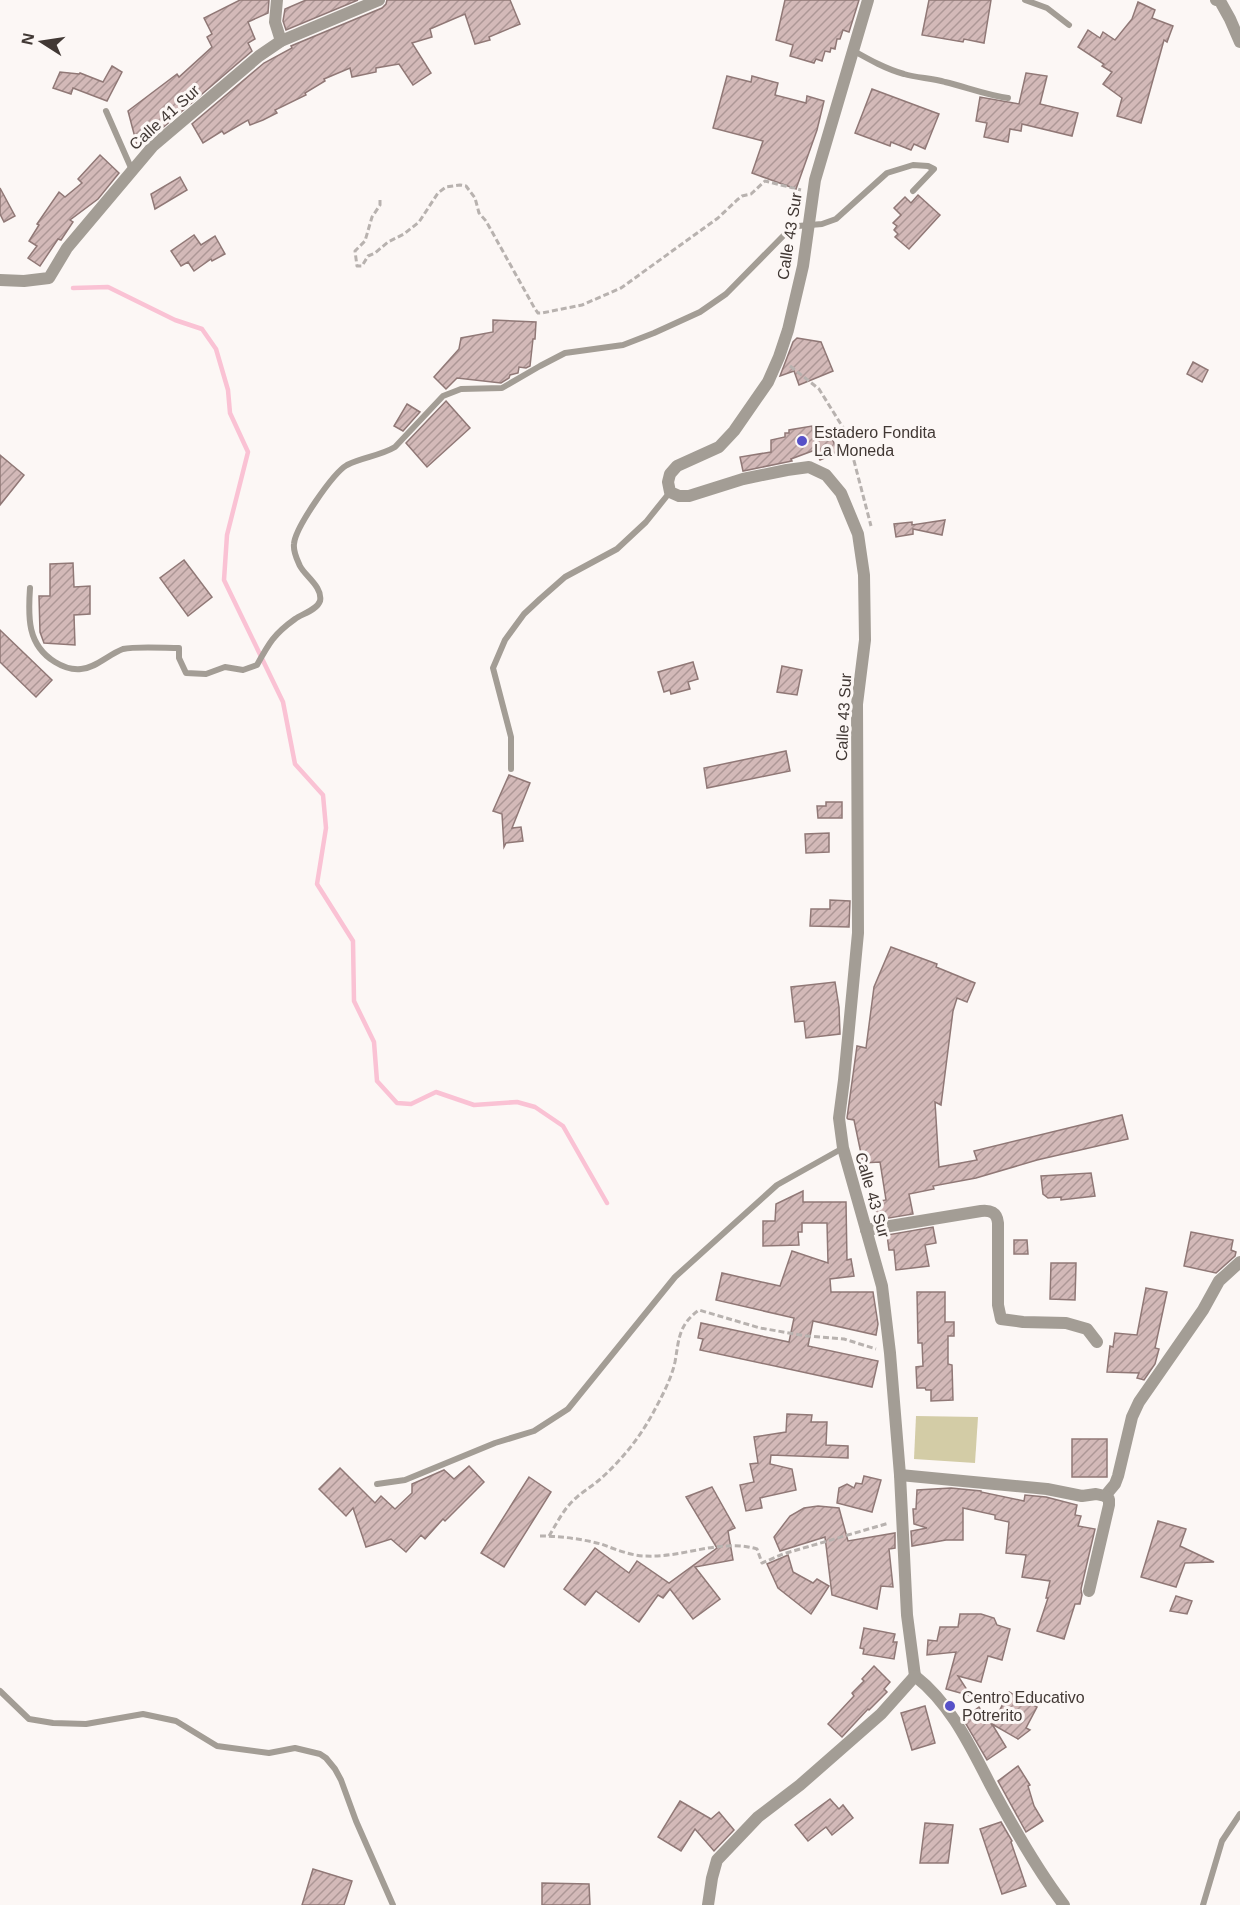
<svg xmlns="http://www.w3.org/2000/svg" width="1240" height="1905" font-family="Arial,sans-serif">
  <defs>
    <pattern id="building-hatch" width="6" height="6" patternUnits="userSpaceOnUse" patternTransform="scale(1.5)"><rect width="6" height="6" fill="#d3b9b8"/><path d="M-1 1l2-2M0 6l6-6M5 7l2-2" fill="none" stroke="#ad9796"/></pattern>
  </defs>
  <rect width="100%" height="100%" fill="#fcf7f5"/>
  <path fill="#d3cca6" d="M916,1416L978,1417L975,1463L914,1459Z"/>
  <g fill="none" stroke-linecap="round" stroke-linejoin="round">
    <path stroke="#fac2d4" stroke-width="4.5" d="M73,288L108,287L175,320L202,329L216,349L228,390L230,413L248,452L227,535L224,580L283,702L295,764L323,795L326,828L317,884L353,941L354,1001L374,1042L377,1081L397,1103L411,1104L436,1092L474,1105L517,1102L535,1107L563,1126L607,1203"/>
  </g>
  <g fill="url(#building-hatch)" stroke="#907876" stroke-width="1.5">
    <path d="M240,0H269L268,13L248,22L255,39L248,43L252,51L138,149L128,111L177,74L179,77L212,47L207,37L212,34L204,18Z"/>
    <path d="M306,0H358L286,30L283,21L285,9Z"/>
    <path d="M387,0H510L520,24L489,37L490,40L475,44L465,14L430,29L432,37L412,43L431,73L413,85L399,64L376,68V72L352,77L350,68L324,79L325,81L305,93L306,95L275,110L277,113L263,120L250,125L248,120L224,134L222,131L203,143L192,124L264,63L292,48L291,46L382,8L386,4Z"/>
    <path d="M785,0H859L849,32L843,30L840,39H837L835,49L831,48L830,52L825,51L822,61L816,59L814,63L790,56L793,45L776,40Z"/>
    <path d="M929,0H991L984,43L964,39L963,42L922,35Z"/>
    <path d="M1138,2L1155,10L1152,18L1173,26L1167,42L1164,40L1141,123L1117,116L1122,98L1103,84L1112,72L1102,66L1104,64L1078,47L1088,30L1100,38L1103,32L1115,40L1132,19Z"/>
    <path d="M112,66L122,72L107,101L73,88L71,94L53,88L60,72L79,74L80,73L103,82Z"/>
    <path d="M1026,73L1047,76L1040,104L1078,113L1072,136L1022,124L1021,131L1010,129L1008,142L984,137L987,123L976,121L980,97L1019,104Z"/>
    <path d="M727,76L751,82L752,76L778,83L775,95L806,103L807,96L824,101L817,130L796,189L752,173L763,141L713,128Z"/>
    <path d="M872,89L939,114L925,149L914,144L911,150L891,142L890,146L855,133Z"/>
    <path d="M100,155L119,173L98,199L70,220L73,222L61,240L58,239L40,266L28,258L37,246L29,241L39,225L37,224L59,192L65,197L82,183L78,179Z"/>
    <path d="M180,177L187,190L155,209L151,194Z"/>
    <path d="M0,188L15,216L4,222L0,214Z"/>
    <path d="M918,195L940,215L909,249L895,237L898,234L894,230L897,226L893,223L901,215L894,208L905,197L911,203Z"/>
    <path d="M194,235L201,245L215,236L225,254L212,261L211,259L194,271L188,262L181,266L171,251Z"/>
    <path d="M493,320L536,322L535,339H533L530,366L526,368L519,367L518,373L510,375L509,378L501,383L457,378L446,389L434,377L459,349L461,338L493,332Z"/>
    <path d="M797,338L821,342L833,371L799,385L794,371L780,376L793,342Z"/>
    <path d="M1193,362L1208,370L1202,382L1187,374Z"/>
    <path d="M446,401L470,428L427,467L406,443Z"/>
    <path d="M407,404L420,412L403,431L394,426Z"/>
    <path d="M812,426L814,441L830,434L838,452L820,460L815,450L791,459L792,461L743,471L740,457L771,452V440L785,437V433H789V430Z"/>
    <path d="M0,455L24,475L0,505Z"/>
    <path d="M945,520L942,535L913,529V534L896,537L894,524L912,522V525Z"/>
    <path d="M184,560L212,597L188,616L160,578Z"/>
    <path d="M73,563L74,587L90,586V614L74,615L75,645L44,643L40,632L39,596H50V564Z"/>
    <path d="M0,630L52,680L36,697L0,662Z"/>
    <path d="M693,662L698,679L688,682L690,689L671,694L670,690L664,692L658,672Z"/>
    <path d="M782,666L802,670L797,695L777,692Z"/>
    <path d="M786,751L790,771L707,788L704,768Z"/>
    <path d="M509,775L530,783L512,828L521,827L523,841L506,843L504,847L502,814L493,811Z"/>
    <path d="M826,802H842V818H818L817,806H826Z"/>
    <path d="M829,833V852L806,853L805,834Z"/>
    <path d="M830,900L850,901L849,927L810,926L811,909H830Z"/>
    <path d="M891,947L937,964L936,967L975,983L967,1002L957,998L953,1011L941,1105L935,1102L939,1167L977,1160L974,1151L1122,1115L1128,1139L1037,1160L976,1178L933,1186L934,1189L909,1194L913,1214L877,1220L874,1202L886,1200L880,1162L863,1163L854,1120L848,1119L847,1118L857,1046L866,1048L874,987Z"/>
    <path d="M835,982L839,1007L840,1034L806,1038L804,1021L795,1022L791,987Z"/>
    <path d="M1091,1173L1095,1196L1061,1200V1197L1048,1198L1043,1194L1041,1176Z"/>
    <path d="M803,1191V1202H846L847,1260L851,1259L854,1276L830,1279L831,1292H873L878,1324L876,1335L813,1321L808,1346L878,1361L872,1387L700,1350L703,1339L698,1338L701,1323L789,1342L794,1318L716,1300L722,1273L780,1286L792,1251L828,1263L827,1223H802V1232H798L799,1245L763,1246V1221H775L776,1204Z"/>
    <path d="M933,1227L936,1243L925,1245L929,1266L896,1270L894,1250H889L887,1235Z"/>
    <path d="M1191,1232L1233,1240L1231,1250L1236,1252L1235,1256L1216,1273L1184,1266Z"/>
    <path d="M1014,1240H1027L1028,1254H1014Z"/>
    <path d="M1051,1263H1076L1075,1300L1050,1299Z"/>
    <path d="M1146,1288L1167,1292L1155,1348L1159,1349L1155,1364L1144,1380L1137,1378L1139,1373L1107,1372L1110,1346L1113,1347L1115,1333L1137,1335Z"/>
    <path d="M917,1292H945V1322H954V1336H948V1364L952,1365L953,1400L931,1401V1390H926L925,1388H917L916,1367L923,1366L922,1343H918Z"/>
    <path d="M787,1414L812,1415L811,1422H827L826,1445L848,1446V1458L771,1455L770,1464L792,1469L796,1490L760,1498L762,1508L746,1511L740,1485L754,1482L750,1464L758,1463L754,1437L786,1432Z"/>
    <rect x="1072" y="1439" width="35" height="38"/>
    <path d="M469,1466L484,1482L445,1521L443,1519L425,1539L421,1535L406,1552L391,1539L366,1547L353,1508L346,1516L319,1489L340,1468L375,1503L381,1496L395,1509L412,1493V1484L444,1470L454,1479Z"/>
    <path d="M864,1476L881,1480L872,1512L837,1503L839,1488L847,1484L854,1488L856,1483L862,1484Z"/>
    <path d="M529,1477L551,1492L504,1567L481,1553Z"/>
    <path d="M712,1487L735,1528L728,1531L733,1560L695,1567L720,1599L693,1619L670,1589L663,1598L658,1595L639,1622L596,1591L585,1605L564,1589L595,1548L629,1573L637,1561L669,1583L717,1548L686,1497Z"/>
    <path d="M951,1488L981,1491V1492L1024,1501L1025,1495L1046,1497L1077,1505L1075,1515L1081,1516L1078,1526L1095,1529L1081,1589L1082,1595L1080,1604H1075L1064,1639L1037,1631L1048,1598H1046L1050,1581L1022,1577L1026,1555L1006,1553L1009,1522L995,1519V1515L963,1508V1540H946L912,1546L911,1531L927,1528L914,1524L913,1509H916L917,1490Z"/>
    <path d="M818,1506L839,1508L848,1541L895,1533V1548L889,1549L893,1587L881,1586L877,1609L832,1595L825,1537L780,1551L774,1537L790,1516L804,1508Z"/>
    <path d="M1158,1521L1186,1529L1180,1546L1214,1562L1185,1563L1176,1587L1141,1577Z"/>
    <path d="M788,1555L793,1572L813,1583L817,1579L829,1586L811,1614L778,1588L767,1564Z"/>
    <path d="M1176,1596L1192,1601L1187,1614L1170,1611Z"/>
    <path d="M960,1614H981L994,1618L997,1625L1010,1629L1002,1660L988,1656L981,1682L958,1676L971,1696L946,1689L956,1652L927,1655L928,1640L937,1641L940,1627H958Z"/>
    <path d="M864,1628L895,1634L893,1642H897L894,1659L863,1654L864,1649L860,1648Z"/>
    <path d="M874,1666L890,1682L884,1689L887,1692L869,1710L868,1709L842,1737L828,1724L854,1696L852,1693L864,1681L862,1679Z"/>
    <path d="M1009,1692L1037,1707L1026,1728L1030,1730L1018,1739L992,1724L1006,1747L987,1760L963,1719L979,1707L992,1725Z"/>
    <path d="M925,1706L935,1743L912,1750L901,1713Z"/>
    <path d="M1018,1766L1030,1785L1028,1786L1034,1806L1043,1821L1026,1832L998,1781Z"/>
    <path d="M830,1799L839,1809L843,1805L853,1818L832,1835L826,1827L808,1841L795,1825Z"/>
    <path d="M680,1801L711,1819L719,1812L734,1830L714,1851L695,1829L681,1851L658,1837Z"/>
    <path d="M1001,1822L1012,1841L1011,1842L1026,1886L1002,1894L980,1829Z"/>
    <path d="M925,1823L953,1825L948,1863H920Z"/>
    <path d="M313,1869L352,1881L344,1905H302Z"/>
    <path d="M542,1883L589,1884L590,1905H542Z"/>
  </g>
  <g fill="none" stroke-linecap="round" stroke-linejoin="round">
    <g stroke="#b8b2af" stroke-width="3" stroke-dasharray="6 3" stroke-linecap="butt">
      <path d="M380,200V205L372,217L365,241L355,251L357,266H362L368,256L375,253L388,242L404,234L419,222L438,193L446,187L460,185L466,186L475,198L479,213L486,221L535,309L538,313H542L582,305L621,288L718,218L737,200L742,196L751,194L765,181L801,190"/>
      <path d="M790,366L819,389L847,434L871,526"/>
      <path d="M540,1536C560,1536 582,1539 601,1544C615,1549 631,1556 646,1556C683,1558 721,1538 757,1549L762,1563L783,1554L889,1523"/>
      <path d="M549,1536C557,1523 564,1508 576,1498C582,1492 591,1487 598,1481C620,1462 639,1439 653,1413C661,1398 671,1380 675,1362C679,1340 678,1325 699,1310L760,1328L807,1336L844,1339L876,1349"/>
    </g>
    <g stroke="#a39d95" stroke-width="6">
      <path d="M1025,0L1047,8L1069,25"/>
      <path d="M854,51C870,60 886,69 904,74C917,78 932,78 945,82C966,87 986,95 1008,98"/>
      <path d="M106,111L132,170"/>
      <path d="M30,588C28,617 27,645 55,662C63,667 71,670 81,669C96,668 109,654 123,649C136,646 165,648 179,648V658L186,673L206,674L225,667L243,670L257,665C269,643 274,634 295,619C302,614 317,610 320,601C323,587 305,576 300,566C297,559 293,552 294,544C295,528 333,473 347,465C362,457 380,456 395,447L443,396L461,389L502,388L540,366L565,353L623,345L654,333L700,312L726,294L789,230L798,226L822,224L836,219L887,173L913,165L928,166L934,169L913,191"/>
      <path d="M511,769V737L493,668L505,640L524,614L540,599L565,577L617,549L646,522L670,492"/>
      <path d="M377,1484L405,1480L495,1443L534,1431L568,1409L675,1277L777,1185L843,1148"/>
      <path d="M0,1691L29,1719L53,1723L86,1724L143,1714L176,1721L217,1746L269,1753L295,1748L320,1754L326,1758L335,1769L341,1780L356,1821L393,1905"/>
      <path d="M1203,1905L1222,1841L1240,1814"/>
    </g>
    <g stroke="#a39d95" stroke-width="12">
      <path d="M277,0L275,22L281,41"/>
      <path d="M868,0L815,180L803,266L788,330L779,357L768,382L734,431L719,447L677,466L670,474L668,482L670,492L679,496H689L743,479L787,470L809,467L826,475L841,493L858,534L864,575L865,640L857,704L858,933L844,1080L839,1118L843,1148L882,1286L890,1353L900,1475L907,1615L915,1676"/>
      <path d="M1216,0L1220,1L1230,19L1240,42"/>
      <path d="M0,280L24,281L49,278L67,248L153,146L259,56L281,41L379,0"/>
      <path d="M866,1230L981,1211C990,1210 997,1212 998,1223V1305L1001,1319L1023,1322L1066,1323L1087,1329L1097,1342"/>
      <path d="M900,1475L1047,1489L1082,1496L1096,1494L1105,1496L1115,1484L1118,1476L1132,1417L1139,1402L1203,1310L1219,1281L1240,1262"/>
      <path d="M1089,1591L1109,1505V1499L1105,1496"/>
      <path d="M915,1676C952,1705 971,1748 992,1788C1014,1829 1036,1868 1064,1905"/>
      <path d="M708,1905L712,1878L717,1860L758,1817L800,1785L881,1714L915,1676"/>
    </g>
  </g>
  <g fill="#5751c8" stroke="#fcf7f5" stroke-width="2">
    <circle cx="802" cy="441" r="6"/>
    <circle cx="950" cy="1706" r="6"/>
  </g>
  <g text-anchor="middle" stroke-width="6" stroke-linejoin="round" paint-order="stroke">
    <g font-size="16" fill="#413834" stroke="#fcf7f5">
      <text transform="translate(164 117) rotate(-42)" y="6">Calle 41 Sur</text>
      <text transform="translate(789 236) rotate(-81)" y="6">Calle 43 Sur</text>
      <text transform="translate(843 717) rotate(-87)" y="6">Calle 43 Sur</text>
      <text transform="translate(873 1195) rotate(74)" y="6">Calle 43 Sur</text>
    </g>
    <g font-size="16" fill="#413834" stroke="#fcf7f5" text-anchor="start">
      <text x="814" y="438">Estadero Fondita<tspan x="814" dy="18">La Moneda</tspan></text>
      <text x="962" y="1703">Centro Educativo<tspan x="962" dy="18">Potrerito</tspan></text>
    </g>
  </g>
  <g transform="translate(42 42) rotate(282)" stroke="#fcf7f5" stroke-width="4.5" paint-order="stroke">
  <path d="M0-4.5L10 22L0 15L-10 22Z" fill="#413834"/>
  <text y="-9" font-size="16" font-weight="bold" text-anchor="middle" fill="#413834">N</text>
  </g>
</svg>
